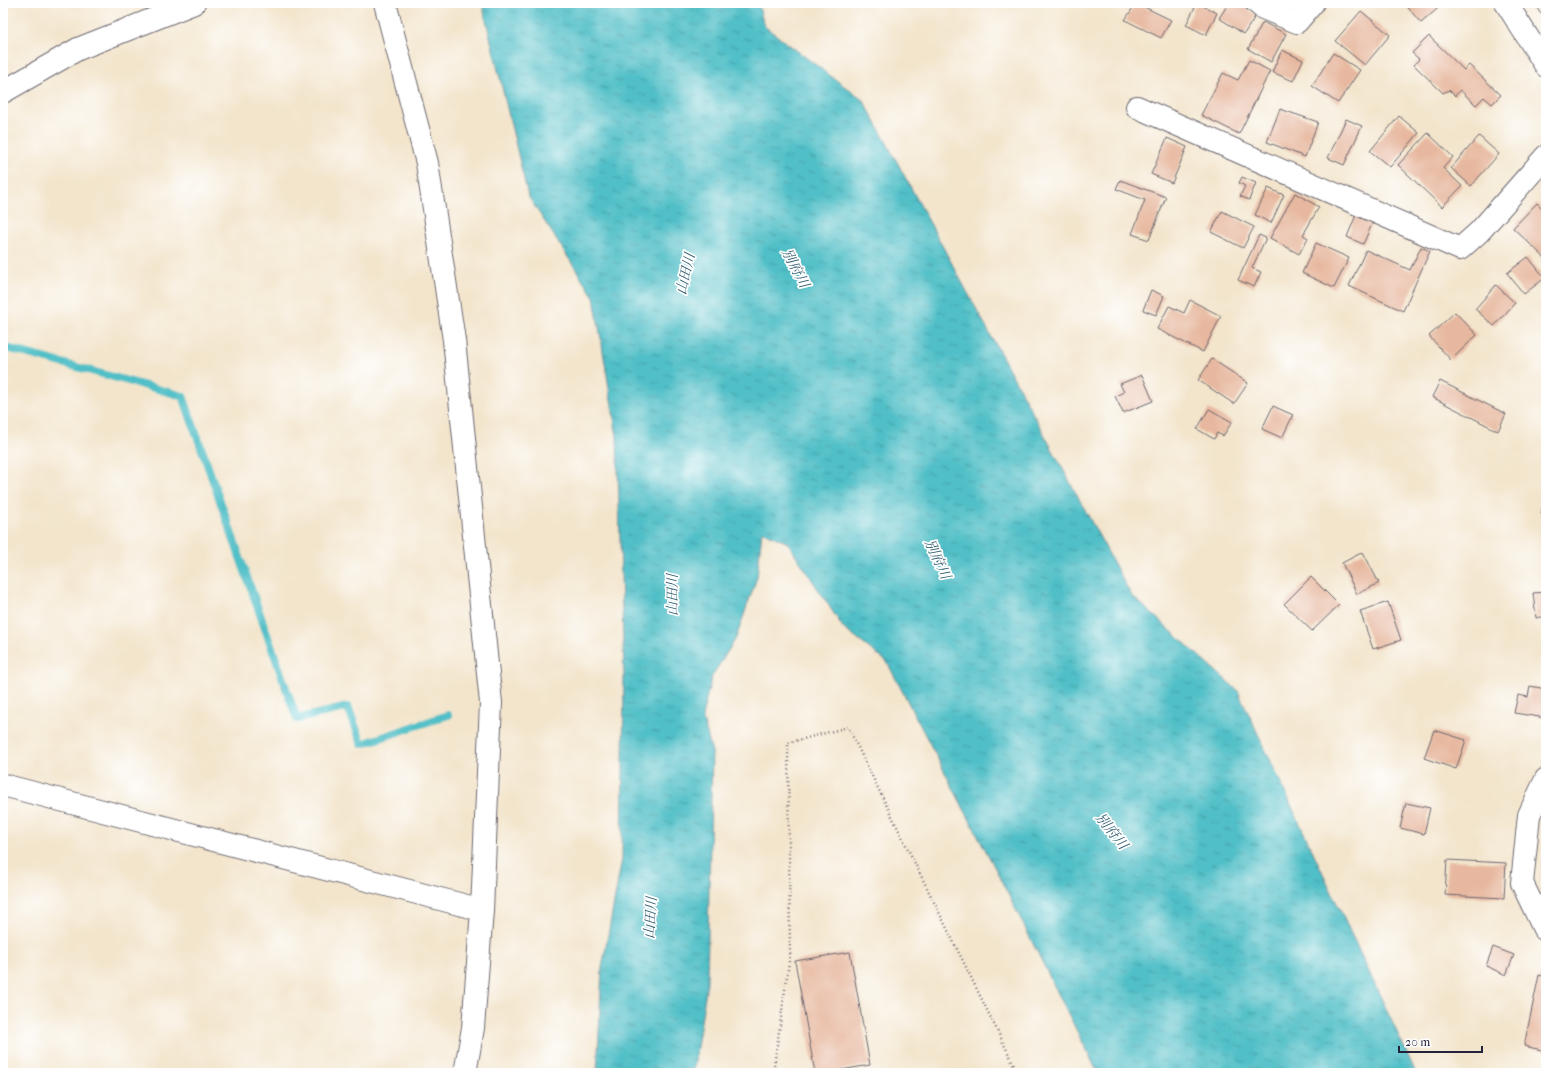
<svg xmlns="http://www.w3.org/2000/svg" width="1549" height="1076" font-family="'IM FELL French Canon','Noto Serif JP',serif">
  <defs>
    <pattern id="water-ripples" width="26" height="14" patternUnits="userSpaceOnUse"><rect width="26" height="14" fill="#51bfc7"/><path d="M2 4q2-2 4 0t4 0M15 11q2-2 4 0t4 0" fill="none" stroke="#439ba3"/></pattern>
  </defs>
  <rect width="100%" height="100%" fill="#fff"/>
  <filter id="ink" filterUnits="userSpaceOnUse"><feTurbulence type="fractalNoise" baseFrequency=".025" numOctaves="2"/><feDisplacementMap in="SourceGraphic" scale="8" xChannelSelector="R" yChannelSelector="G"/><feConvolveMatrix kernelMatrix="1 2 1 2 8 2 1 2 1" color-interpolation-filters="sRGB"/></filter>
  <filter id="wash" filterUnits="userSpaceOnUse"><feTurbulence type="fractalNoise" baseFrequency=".012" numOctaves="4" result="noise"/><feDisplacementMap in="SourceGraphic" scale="16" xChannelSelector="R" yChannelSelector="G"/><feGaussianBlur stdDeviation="0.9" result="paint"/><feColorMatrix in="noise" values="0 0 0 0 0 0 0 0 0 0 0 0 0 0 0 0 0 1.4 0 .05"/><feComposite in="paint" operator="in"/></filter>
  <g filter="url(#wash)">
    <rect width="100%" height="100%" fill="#f3e5cc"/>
    <path fill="url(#water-ripples)" stroke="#3a7081" d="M482,3H758L764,26L864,101L1131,595L1238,691L1416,1073H1098L996,870L887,662L844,629L788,543L762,531L757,577L736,638L712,676L702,716L712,752L707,983L693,1073H597L602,968L622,859L624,674L617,436L594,297L528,196Z"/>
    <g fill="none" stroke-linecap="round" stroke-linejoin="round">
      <path stroke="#51bfc7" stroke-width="8" d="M3,347L183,396L297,719L348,707L362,744L448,715"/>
    </g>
    <g id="blocks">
      <g fill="#e7b89f">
        <path d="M1136,3L1171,20L1161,38L1125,20Z"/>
        <path d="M1197,3L1217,13L1206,35L1186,25Z"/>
        <path d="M1229,3H1237L1256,15L1244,34L1219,18Z"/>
        <path d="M1404,3H1444L1421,23Z"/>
        <path d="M1534,3H1546V9L1540,13Z"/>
        <path d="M1361,11L1390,35L1365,65L1335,41Z"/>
        <path d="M1263,22L1286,34L1271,62L1248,49Z"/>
        <path d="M1429,36L1464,70L1469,65L1501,95L1492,104L1484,97L1476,105L1460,90L1455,96L1449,90L1443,93L1414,65L1419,59L1412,53Z"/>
        <path d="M1282,50L1303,60L1293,81L1272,72Z"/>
        <path d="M1333,53L1360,70L1338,103L1312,86Z"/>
        <path d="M1249,60L1270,71L1239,134L1201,115L1223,73L1238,80Z"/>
        <path d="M1280,109L1318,122L1305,157L1267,142Z"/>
        <path d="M1399,116L1419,133L1390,167L1370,151Z"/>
        <path d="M1346,119L1362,126L1344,165L1328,158Z"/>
        <path d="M1428,133L1453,157L1443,168L1462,186L1442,207L1398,165Z"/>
        <path d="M1479,136L1499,154L1471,186L1451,168Z"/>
        <path d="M1167,138L1187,147L1172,183L1151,174Z"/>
        <path d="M1242,177L1256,183L1249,200L1240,196L1245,186L1239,183Z"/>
        <path d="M1120,180L1166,197L1149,240L1132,234L1145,200L1116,189Z"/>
        <path d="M1268,188L1284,195L1271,223L1255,215Z"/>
        <path d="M1295,193L1319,207L1303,235L1308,238L1299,254L1270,238Z"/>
        <path d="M1537,203L1546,212V259L1513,228Z"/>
        <path d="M1222,211L1254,227L1243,248L1211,232Z"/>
        <path d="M1356,215L1373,222L1363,244L1347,237Z"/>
        <path d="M1259,235L1266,238L1252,268L1261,272L1254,287L1238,280Z"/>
        <path d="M1316,243L1349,258L1334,288L1302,273Z"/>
        <path d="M1421,247L1430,251L1403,311L1349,286L1366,250L1410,270Z"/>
        <path d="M1528,257L1545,278L1524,294L1507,273Z"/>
        <path d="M1496,285L1515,303L1494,326L1475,309Z"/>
        <path d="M1151,290L1164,296L1156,315L1143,310Z"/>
        <path d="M1190,300L1221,316L1203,352L1157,329L1169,306L1184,313Z"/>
        <path d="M1455,312L1477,335L1451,360L1429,336Z"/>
        <path d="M1212,359L1248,383L1234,404L1198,380Z"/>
        <path d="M1142,375L1153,401L1123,413L1115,396L1124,392L1120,384Z"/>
        <path d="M1440,381L1506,414L1498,431L1432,397Z"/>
        <path d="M1273,406L1293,415L1282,438L1262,429Z"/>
        <path d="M1209,409L1232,422L1223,436L1217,433L1214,439L1197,429Z"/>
        <path d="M1545,495H1546V516L1541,514Z"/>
        <path d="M1363,552L1379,583L1357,594L1342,563Z"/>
        <path d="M1311,577L1339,605L1312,631L1284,604Z"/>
        <path d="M1546,592V616L1536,618L1533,593Z"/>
        <path d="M1388,602L1401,640L1373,649L1360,611Z"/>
        <path d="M1530,686L1546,689V718L1514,713L1518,695L1528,697Z"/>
        <path d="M1434,730L1466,740L1456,769L1424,758Z"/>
        <path d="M1406,803L1430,808L1424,834L1400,828Z"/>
        <path d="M1447,860L1506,863L1504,898L1445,895Z"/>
        <path d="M1493,947L1514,955L1506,975L1486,966Z"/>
        <path d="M850,952L870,1065L823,1073H815L795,961Z"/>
        <path d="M1539,975L1546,977V1051L1524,1046Z"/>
      </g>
    </g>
  </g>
  <g filter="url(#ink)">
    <use href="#blocks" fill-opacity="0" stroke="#6b666e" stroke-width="1"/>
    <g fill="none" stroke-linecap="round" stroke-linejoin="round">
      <defs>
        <g id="minor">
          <path d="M385,3L427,163L454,340L491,703L482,910L473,1028L465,1073"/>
          <path d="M1257,3L1263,8L1297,22L1313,3"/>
          <path d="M1506,3L1546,66"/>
          <path d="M3,92L78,49L194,3"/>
          <path d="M1137,107L1460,249L1479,232L1546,156"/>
          <path d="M1546,779L1529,815L1522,883L1544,929L1546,930"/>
          <path d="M3,785L482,910"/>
        </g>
      </defs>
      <use href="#minor" stroke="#6b666e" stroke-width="24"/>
      <path stroke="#6b666e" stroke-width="2.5" stroke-dasharray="1 3" stroke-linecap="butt" d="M773,1073L790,955L788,743L848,727L1018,1073"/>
      <use href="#minor" stroke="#fff" stroke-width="22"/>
    </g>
  </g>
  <g text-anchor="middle" stroke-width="3.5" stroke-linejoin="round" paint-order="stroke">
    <g font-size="14" font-style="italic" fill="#356173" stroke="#fff">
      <text transform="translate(796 268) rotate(62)" y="5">別府川</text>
      <text transform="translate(685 274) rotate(-77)" y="5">山田川</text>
      <text transform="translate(938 559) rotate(65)" y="5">別府川</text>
      <text transform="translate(672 595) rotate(-90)" y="5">山田川</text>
      <text transform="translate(1112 831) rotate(51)" y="5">別府川</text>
      <text transform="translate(650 918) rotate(-86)" y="5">山田川</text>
    </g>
  </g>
  <rect width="1549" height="1076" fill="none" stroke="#fff" stroke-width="16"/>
  <path d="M1399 1046v6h83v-6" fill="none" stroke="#22223b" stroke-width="2"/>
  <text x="1405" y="1046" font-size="12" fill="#22223b" stroke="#ffffff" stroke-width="3" paint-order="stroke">20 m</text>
</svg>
